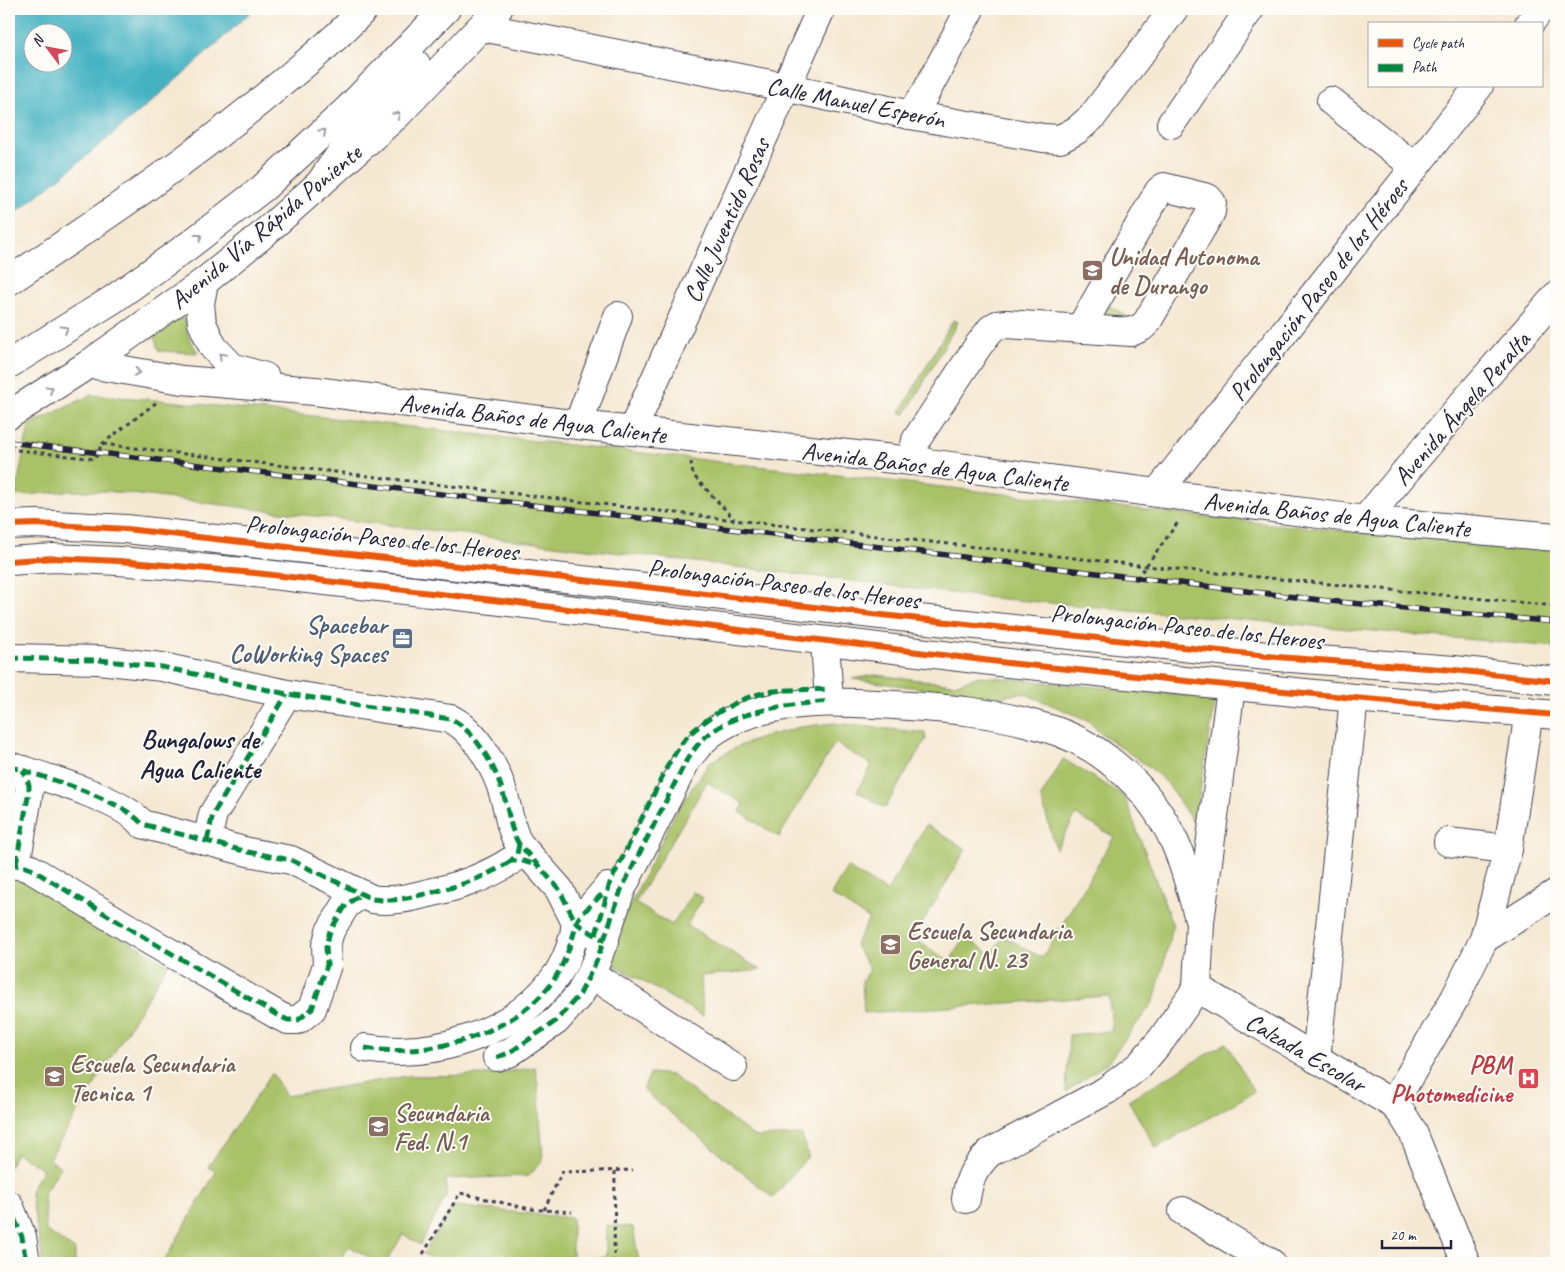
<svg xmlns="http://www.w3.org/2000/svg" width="1565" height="1272" font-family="Caveat,sans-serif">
  <rect width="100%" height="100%" fill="#fdfcf7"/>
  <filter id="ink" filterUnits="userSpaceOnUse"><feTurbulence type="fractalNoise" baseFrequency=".02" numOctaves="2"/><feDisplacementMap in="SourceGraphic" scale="10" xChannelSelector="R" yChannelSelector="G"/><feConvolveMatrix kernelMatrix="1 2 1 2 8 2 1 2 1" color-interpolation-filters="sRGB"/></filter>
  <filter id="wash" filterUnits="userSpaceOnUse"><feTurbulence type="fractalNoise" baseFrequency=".0096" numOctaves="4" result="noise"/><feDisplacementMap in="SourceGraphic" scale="20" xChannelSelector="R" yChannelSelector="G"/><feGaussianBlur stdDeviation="1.12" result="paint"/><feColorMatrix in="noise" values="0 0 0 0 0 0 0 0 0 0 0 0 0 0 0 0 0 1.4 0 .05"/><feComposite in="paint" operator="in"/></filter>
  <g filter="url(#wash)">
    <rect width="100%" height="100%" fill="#f5e8d2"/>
    <g fill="#a9c267" stroke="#667251">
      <path d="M1105,303L1133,320L1102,319Z"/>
      <path d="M184,315L188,336L198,353L159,351L154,337Z"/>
      <path d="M953,320L958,322L905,415L900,412Z"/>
      <path d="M91,395L159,400L341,419L1261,523L1556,550V647L993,598L107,491H68L15,496L29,425Z"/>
      <path d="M875,675L954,684L980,676L1216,698L1194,824L1167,783L1149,767L1099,732L1087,720L1023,693L992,698L852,679Z"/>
      <path d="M834,723L925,733L926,739L885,808L857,791L872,765L835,743L779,837L740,812L744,804L707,782L635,903L672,925L693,892L703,898L687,925L761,970L701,976L703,1016L608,961L622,921L677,810L710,762L739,746L767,736L800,727Z"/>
      <path d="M1063,759L1124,796L1173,926L1154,1001L1107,1063L1066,1092L1069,1035L1112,1031L1109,996L864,1013L862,981L870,970L855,945L869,919L831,895L847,867L887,892L926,825L966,849L913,939L950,961L964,937L991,954L1004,936L1042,958L1114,837L1076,815L1056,849L1041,797Z"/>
      <path d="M9,871L168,964L49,1159L61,1167L44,1193L46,1231L75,1250V1263H43L30,1190L43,1169L16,1153L9,1167Z"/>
      <path d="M1226,1043L1254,1092L1156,1148L1128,1100Z"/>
      <path d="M535,1067L538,1085L543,1160L529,1176L446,1179V1197L420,1245L403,1234L386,1263H379L349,1246L339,1263H163L216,1172L208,1167L272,1073L286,1096L407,1076L488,1075Z"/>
      <path d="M650,1073L671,1075L755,1137L802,1135L808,1156L773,1198L643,1090Z"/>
      <path d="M453,1206L572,1218V1258L606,1257V1225L633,1227L639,1263H499L493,1260L491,1263H460L456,1261L455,1263H439L423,1254Z"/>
    </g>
    <path fill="#45b2c2" stroke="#346a7e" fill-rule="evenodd" d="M9,9H254C176,83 93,152 9,218ZM32,32H62V62H32Z"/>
  </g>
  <g filter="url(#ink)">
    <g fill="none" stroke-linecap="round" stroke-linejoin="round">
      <defs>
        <g id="minor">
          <path d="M1529,24L1541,9"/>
          <path d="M482,27L785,87L910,115L1043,138L1060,139L1077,130L1092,117L1174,9"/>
          <path d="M1331,101L1415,167"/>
          <path d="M910,115L925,94L970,9"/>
          <path d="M1171,124L1250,9"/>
          <path d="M9,281C101,220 192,158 277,87C307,62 337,38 364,9"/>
          <path d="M204,282L200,304L202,323L213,347L232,367L265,377"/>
          <path d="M89,364L182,380L315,391L578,425L912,461L1365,520L1556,537"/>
          <path d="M578,425L618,316"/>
          <path d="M632,431L821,9"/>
          <path d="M912,461L916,440L978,346L991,329L997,325L1006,324L1131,332L1142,327L1147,322L1211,212L1212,203L1208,198L1164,187L1159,191L1080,329"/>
          <path d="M1157,493L1479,86"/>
          <path d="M1365,520L1445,424L1556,296"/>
          <path d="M825,642L829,701"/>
          <path d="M9,658L99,660L162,667L287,694L451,719C476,731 497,770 504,796C509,812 510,830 519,844L559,889L576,923L605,941"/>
          <path d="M9,766C41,776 122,799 142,824L248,852L291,860L372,899C392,902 409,898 429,893C460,886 484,878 511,861"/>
          <path d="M207,841L213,814L287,694"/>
          <path d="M1448,842L1508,849"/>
          <path d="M9,864L23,866L31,869L145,938L279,1016L288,1020H298L312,1009L327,965L326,946L330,931L346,905L361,894"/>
          <path d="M16,864L29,791V785L23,770"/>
          <path d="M1484,939L1556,893"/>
          <path d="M591,974L733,1067"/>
          <path d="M1197,988L1393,1104L1402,1114L1412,1130L1466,1263"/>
          <path d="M365,1048C431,1060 512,1034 553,980C563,968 570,950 574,935C575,930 575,925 577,920C581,915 586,911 591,907C597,900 603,893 608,887"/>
          <path d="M497,1057L509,1053L556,1021L580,994L597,960L621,890L686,761C703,738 714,728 741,717C791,698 842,702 894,705C944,708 995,712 1043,727C1069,734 1095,748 1116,766C1141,786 1162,814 1175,843C1186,868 1192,896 1200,922"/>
          <path d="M1316,1059L1354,698"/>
          <path d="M1393,1104L1455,998L1484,939L1508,849L1529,712"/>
          <path d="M966,1199C969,1177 974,1169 989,1153L1107,1090L1140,1065L1162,1039L1197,988L1200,922L1231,687"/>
          <path d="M9,1205L22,1237L26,1263"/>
          <path d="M1183,1211L1271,1263"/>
        </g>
        <g id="major">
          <path d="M9,415L89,364L204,282L261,236L398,114L498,9"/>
          <path d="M9,525L36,524L126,529L672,590L872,614L1277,657L1454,670L1556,681"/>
          <path d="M9,561L54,558L119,561L255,573L493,600L1008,663L1354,698L1556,715"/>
        </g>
        <g id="highway">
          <path d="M319,185C347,141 382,103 416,64"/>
          <path d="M9,364L112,300L188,246L263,188L348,109L446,9"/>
        </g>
      </defs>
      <use href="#minor" stroke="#424052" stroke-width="30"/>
      <use href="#major" stroke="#424052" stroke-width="30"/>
      <use href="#highway" stroke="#424052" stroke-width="30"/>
      <g stroke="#424052" stroke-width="3" stroke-dasharray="4 4" stroke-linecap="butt">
        <path d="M102,444L157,402"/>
        <path d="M9,449L95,459L102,444L734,520L1146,566L1556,606"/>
        <path d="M691,462L693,475L734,519"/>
        <path d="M1137,578L1179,521"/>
        <path d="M544,1210L562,1172L633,1170"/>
        <path d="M423,1254L460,1193L530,1209L572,1212"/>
        <path d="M98,1263L99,1256"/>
        <path d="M491,1263L493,1260L499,1263"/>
        <path d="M614,1263L615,1170"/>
        <path d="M755,1263H757"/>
      </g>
      <use href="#minor" stroke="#fff" stroke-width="28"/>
      <use href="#major" stroke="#fff" stroke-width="28"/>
      <use href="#highway" stroke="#fff" stroke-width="28"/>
      <defs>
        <path id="rail" d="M9,442L1329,601L1556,622"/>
      </defs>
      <use href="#rail" stroke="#22223b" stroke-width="5.5"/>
      <use href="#rail" stroke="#fdfcf7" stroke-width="4" stroke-dasharray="11" stroke-linecap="butt"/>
      <g stroke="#00873e" stroke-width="5" stroke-dasharray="10 5" stroke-linecap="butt">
        <path d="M9,658L99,660L162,667L287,694L451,719C476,731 497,770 504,796C509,812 510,830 519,844L559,889L576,923L605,941"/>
        <path d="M9,766C41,776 122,799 142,824L248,852L291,860L372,899C392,902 409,898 429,893C460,886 484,878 511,861"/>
        <path d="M207,841L213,814L287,694"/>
        <path d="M519,844L517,854L511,861H523L536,865"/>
        <path d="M9,864L23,866L31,869L145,938L279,1016L288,1020H298L312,1009L327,965L326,946L330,931L346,905L361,894"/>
        <path d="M16,864L29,791V785L23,770"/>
        <path d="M596,935L610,883L669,763C676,752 683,740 692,732C713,713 746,694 774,691C792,689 810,690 828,689"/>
        <path d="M365,1048C428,1059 518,1034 555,978C563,965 569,950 573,936C575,931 575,926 577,921C580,914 599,898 605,891"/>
        <path d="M497,1057L509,1053L556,1021L580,994L597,960L621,890L686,761C692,753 697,744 705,737C737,709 789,705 829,701"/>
        <path d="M9,1205L22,1237L26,1263"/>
      </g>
      <defs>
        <g id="cycleway">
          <path d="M9,525L36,524L126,529L672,590L872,614L1277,657L1454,670L1556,681"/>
          <path d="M9,561L54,558L119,561L255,573L493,600L1008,663L1354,698L1556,715"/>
        </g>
      </defs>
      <use href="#cycleway" stroke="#fdfcf7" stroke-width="9"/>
      <use href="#cycleway" stroke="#e8590c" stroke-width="6"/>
    </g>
    <defs><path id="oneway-chevron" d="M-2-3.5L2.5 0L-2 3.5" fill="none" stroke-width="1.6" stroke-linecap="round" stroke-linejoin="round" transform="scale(1.25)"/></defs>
    <g stroke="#9c9ca7">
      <use href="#oneway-chevron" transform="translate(397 115) rotate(-43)"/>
      <use href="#oneway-chevron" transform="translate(323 132) rotate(-43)"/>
      <use href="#oneway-chevron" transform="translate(199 237) rotate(-38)"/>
      <use href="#oneway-chevron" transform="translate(65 329) rotate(-32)"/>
      <use href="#oneway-chevron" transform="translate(222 356) rotate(-133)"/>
      <use href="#oneway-chevron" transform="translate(137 372) rotate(9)"/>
      <use href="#oneway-chevron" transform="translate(50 389) rotate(-32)"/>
    </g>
  </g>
  <defs>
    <symbol id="university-square" viewBox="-11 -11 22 22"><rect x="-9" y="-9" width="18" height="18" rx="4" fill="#8d6e63" stroke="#fdfcf7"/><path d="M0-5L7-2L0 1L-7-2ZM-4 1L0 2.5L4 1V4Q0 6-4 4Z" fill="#fff"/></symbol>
    <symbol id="office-square" viewBox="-11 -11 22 22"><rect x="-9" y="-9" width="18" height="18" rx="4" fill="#5c6f8a" stroke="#fdfcf7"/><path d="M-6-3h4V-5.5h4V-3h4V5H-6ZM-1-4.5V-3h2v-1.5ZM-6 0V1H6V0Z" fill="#fff"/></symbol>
    <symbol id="school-square" viewBox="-11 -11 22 22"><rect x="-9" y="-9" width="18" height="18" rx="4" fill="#8d6e63" stroke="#fdfcf7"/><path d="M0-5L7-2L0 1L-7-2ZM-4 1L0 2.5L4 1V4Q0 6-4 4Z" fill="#fff"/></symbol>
    <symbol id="hospital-square" viewBox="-11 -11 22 22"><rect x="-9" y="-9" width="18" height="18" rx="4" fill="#e0444e" stroke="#fdfcf7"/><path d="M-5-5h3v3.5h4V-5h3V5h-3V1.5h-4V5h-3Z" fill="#fff"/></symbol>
  </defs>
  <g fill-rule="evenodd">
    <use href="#university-square" x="1080" y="258" width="25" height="25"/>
    <use href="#office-square" x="390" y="626" width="25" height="25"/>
    <use href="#school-square" x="878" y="932" width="25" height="25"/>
    <use href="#school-square" x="42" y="1064" width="25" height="25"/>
    <use href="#hospital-square" x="1516" y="1066" width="25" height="25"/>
    <use href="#school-square" x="366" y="1114" width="25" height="25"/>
  </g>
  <g text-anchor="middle" stroke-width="4" stroke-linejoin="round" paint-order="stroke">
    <g font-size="25" fill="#22223b" stroke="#fdfcf7">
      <text transform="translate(856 102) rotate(11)" y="9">Calle Manuel Esperón</text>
      <text transform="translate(726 220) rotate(-66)" y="9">Calle Juventido Rosas</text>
      <text transform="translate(265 226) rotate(-40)" y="9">Avenida Vía Rápida Poniente</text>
      <text transform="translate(1318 289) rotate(-52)" y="9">Prolongación Paseo de los Héroes</text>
      <text transform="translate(1461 408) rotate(-49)" y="9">Avenida Ángela Peralta</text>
      <text transform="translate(533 418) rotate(7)" y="9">Avenida Baños de Agua Caliente</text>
      <text transform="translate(935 466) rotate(7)" y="9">Avenida Baños de Agua Caliente</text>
      <text transform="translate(1337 514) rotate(6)" y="9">Avenida Baños de Agua Caliente</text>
      <text transform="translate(382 537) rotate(6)" y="9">Prolongación Paseo de los Heroes</text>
      <text transform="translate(784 583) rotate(7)" y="9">Prolongación Paseo de los Heroes</text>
      <text transform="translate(1187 626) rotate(6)" y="9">Prolongación Paseo de los Heroes</text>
      <text transform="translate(1306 1052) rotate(30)" y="9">Calzada Escolar</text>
    </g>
    <g font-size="25" font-weight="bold" fill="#785e54" stroke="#fdfcf7" text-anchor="start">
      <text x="1109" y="265">Unidad Autonoma<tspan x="1109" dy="29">de Durango</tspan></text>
      <text x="907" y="939">Escuela Secundaria<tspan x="907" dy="29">General N. 23</tspan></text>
      <text x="70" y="1072">Escuela Secundaria<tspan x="70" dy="29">Tecnica 1</tspan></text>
      <text x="394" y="1121">Secundaria<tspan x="394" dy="29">Fed. N.1</tspan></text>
    </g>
    <g font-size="25" font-weight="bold" fill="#4e5e75" stroke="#fdfcf7" text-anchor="end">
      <text x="387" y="633">Spacebar<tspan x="387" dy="29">CoWorking Spaces</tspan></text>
    </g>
    <g font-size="25" font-weight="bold" fill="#be3a42" stroke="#fdfcf7" text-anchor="end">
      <text x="1512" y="1073">PBM<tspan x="1512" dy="29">Photomedicine</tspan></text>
    </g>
    <g font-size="26" font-weight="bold" fill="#22223b" stroke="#fdfcf7">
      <text x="200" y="748">Bungalows de<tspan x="200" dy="30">Agua Caliente</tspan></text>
    </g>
  </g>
  <rect width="1565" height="1272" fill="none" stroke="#fdfcf7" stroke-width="30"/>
  <rect x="1368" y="22" width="175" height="65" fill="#fdfcf7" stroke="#a5a5ac"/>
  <rect x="1378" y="39" width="25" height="8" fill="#e8590c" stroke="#a5a5ac"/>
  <text x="1412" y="48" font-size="15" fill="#22223b">Cycle path</text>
  <rect x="1378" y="64" width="25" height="8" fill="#00873e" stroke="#a5a5ac"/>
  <text x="1412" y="72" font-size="15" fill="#22223b">Path</text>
  <g transform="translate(48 48) rotate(302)"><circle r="24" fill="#fdfcf7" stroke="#a5a5ac"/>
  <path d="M0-4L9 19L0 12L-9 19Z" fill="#d1495b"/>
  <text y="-8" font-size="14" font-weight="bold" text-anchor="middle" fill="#22223b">N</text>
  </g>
  <path d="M1382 1240v8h69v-8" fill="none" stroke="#22223b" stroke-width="2.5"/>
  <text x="1390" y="1240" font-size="15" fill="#22223b" stroke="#fdfcf7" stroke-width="4" paint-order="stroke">20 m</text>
</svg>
